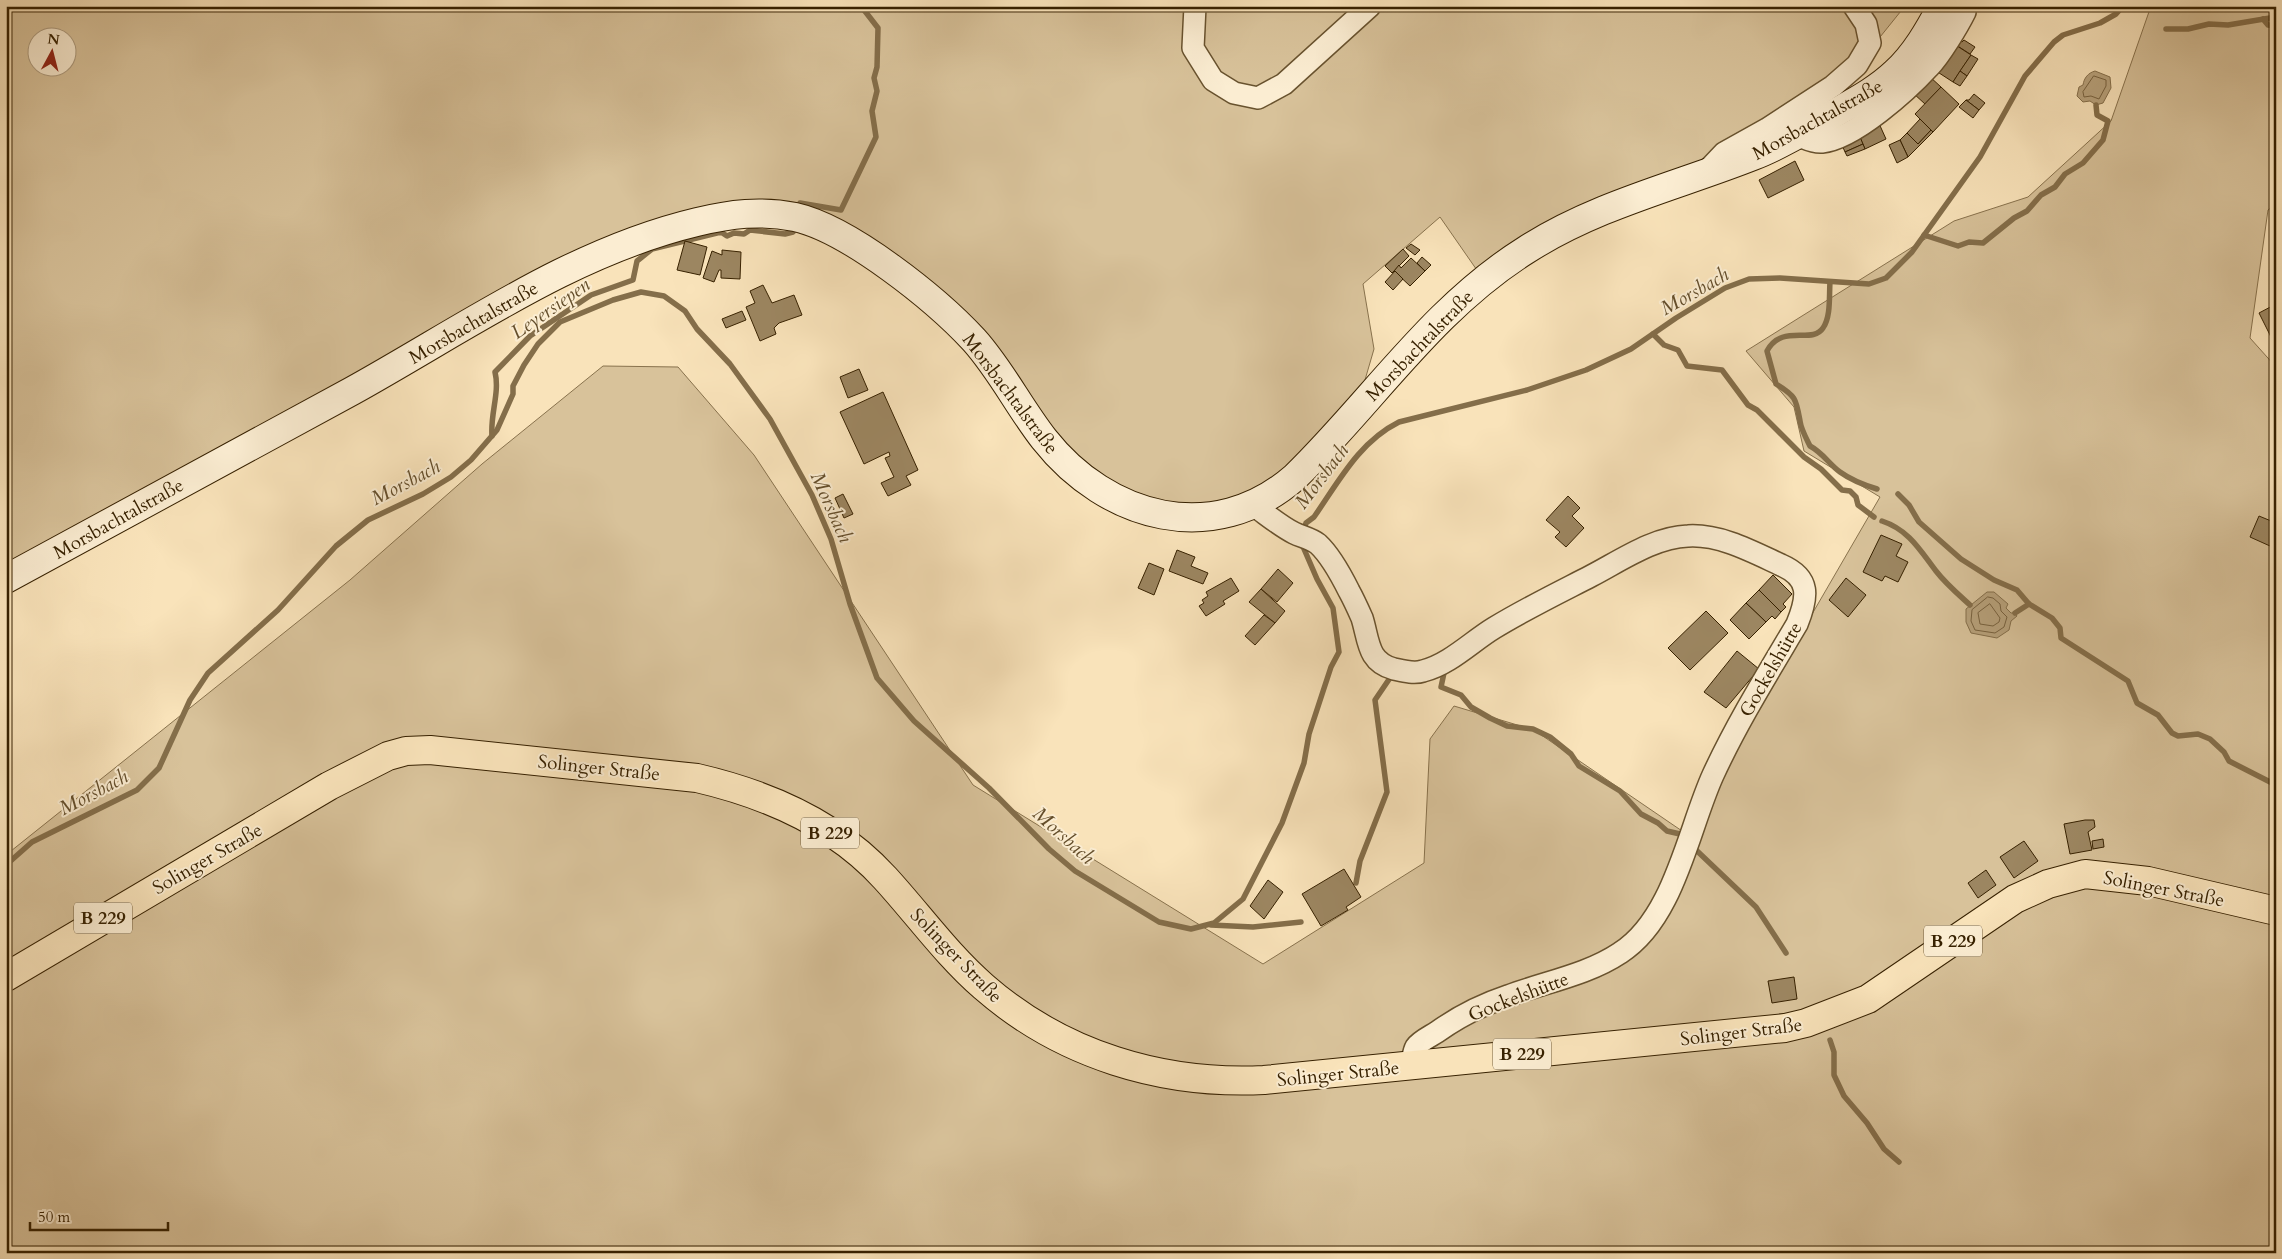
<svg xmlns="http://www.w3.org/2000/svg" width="2282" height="1259" font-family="Cardo,serif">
  <rect width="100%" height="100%" fill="#f9e3ba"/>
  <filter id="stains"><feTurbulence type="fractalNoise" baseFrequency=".004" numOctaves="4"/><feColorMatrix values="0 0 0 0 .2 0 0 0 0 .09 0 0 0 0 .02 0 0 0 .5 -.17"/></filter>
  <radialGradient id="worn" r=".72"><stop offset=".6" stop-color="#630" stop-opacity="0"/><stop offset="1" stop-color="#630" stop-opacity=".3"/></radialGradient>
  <g fill="#d8c29a" stroke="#88724d" fill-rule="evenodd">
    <path d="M6,6H1905L1839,88L1689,179L1481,276L1440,217L1363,284L1374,349L1360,397L1261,491L1229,507H1157L1097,479L939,309L793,209L655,224L6,590ZM38,38H68V68H38Z"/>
    <path d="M2151,6H2276V204L2268,210L2250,338L2276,367V1253H6V855L350,580L482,464L603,366L678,367L754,455L973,785L1263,964L1424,863L1430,739L1454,706L1534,730L1685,833L1880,497L1804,451L1794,407L1746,351L1954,221L2028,197L2111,121Z"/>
  </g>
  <g fill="#b7a17b" stroke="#846e4a">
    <path d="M2095,71L2110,77L2111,88L2103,103L2096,105L2090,101L2083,102L2077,96L2079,87L2083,85C2084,78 2088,73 2095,71Z"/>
    <path d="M1987,592H1994L2008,604L2006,608L2011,613H2015L2017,616L2011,621L2009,630L1997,638L1971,633L1966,622V609Z"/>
  </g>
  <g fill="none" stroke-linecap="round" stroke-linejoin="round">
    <g stroke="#77613e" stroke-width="1">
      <path d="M2094,76L2106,80V86L2099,99L2091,96L2084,97L2083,92Z"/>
      <path d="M1988,597L1993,598L2000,604L2001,611L2007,617L2004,627L1995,633L1975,630L1971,621L1972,610Z"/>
      <path d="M1990,604L2000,618L1999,622L1993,626L1980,624L1978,613Z"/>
    </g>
    <g stroke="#846e4a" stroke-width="5.5">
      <path d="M2263,19L2268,25L2276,26"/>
      <path d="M2166,29H2188L2209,24L2228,25L2276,17"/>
      <path d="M800,203L841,210L876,137L872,111L877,91L874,78L877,67L878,28L861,6"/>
      <path d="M1924,235L1958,246L1969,242L1983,243L2014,218L2027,211L2041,195L2055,187L2065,174L2083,163L2103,140L2108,121L2097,115L2096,105"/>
      <path d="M1830,282C1829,296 1831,317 1823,328C1812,345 1782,323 1767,351L1776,384C1796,396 1796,399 1800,421C1801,429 1806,438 1810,446C1823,453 1829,464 1840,472C1851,480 1864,485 1877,489"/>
      <path d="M1653,334L1664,345L1678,350L1687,366L1722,370L1748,405L1757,410L1804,457L1821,469L1842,490L1850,491L1856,497L1858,505L1874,517"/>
      <path d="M492,436C490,414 500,393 495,372L530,336L591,295L633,280L637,261L652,249L721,232L727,236L734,233L744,234L750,230L785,234L793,232"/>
      <path d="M1898,494L1909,505L1919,522L1961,559L1994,580L2017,590L2029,604L2052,618L2060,628L2061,638L2128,681L2137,703L2158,715L2172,733L2178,736L2198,734L2210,739L2224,752L2229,761L2276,785"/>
      <path d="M1882,521C1909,530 1920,550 1936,571C1946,584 1958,594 1970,605"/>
      <path d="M1303,533L1306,523L1314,517C1339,481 1359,442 1399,422L1527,390L1586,370L1631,349L1676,318L1725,288L1749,279L1780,278L1869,284L1886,278L1912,252L1980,157L2025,76L2054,42L2063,35L2100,23L2116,14L2123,6"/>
      <path d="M2015,613L2029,604"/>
      <path d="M1440,674L1444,673L1441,687L1461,695L1471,707L1490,718L1507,726L1533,729L1550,737L1571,754L1579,766L1620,791L1641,814L1658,823L1667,831L1680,834"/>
      <path d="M1695,849L1756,907L1786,953"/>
      <path d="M6,865L32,842L137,790L159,768L190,700L208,673L278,610L336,546L368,520L423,494L451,477L471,460L497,430L513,394V386L524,365L538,344L560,322L613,300L641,292L664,296L685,311L697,329L730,364L770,419L812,495L831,539L850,604L877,678L914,721L989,788L1049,849L1075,871L1159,922L1191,929L1214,923L1243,899L1282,823L1304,763L1309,734L1331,667L1339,652L1333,608L1317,579L1301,542"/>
      <path d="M1356,883L1360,861L1387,792L1375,700L1392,675"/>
      <path d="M1211,925L1253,927L1301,922"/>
      <path d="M1830,1040L1834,1052V1075L1844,1096L1867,1123L1884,1149L1899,1162"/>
    </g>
  </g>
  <g fill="#9c8661" stroke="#372100">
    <path d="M1956,38L1962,42L1964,40L1975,47L1970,54L1953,43Z"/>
    <path d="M1951,42L1971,55L1953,82L1933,69Z"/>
    <path d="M1971,55L1978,59L1967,76L1960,71Z"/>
    <path d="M1960,71L1967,76L1960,86L1953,82Z"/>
    <path d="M1929,76L1941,87L1925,104L1913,93Z"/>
    <path d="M1941,87L1959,104L1933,132L1915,114Z"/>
    <path d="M1974,94L1985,103L1979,110L1966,100H1969Z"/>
    <path d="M1966,100L1979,110L1973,118L1959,107Z"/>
    <path d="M1877,119L1886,139L1865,149L1856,129Z"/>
    <path d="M1920,119L1931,130L1918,144L1907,133Z"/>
    <path d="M1857,130L1863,144L1845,152L1839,138Z"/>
    <path d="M1931,130L1933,132L1908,157L1900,140L1907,133L1918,144Z"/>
    <path d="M1900,140L1908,157L1897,163L1889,145Z"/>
    <path d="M1863,144L1865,149L1847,156L1845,152Z"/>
    <path d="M1795,161L1804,180L1768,198L1759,180Z"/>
    <path d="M685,241L707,247L700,275L677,270Z"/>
    <path d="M1411,244L1420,250L1415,255L1406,248Z"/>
    <path d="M1403,249L1409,256L1392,273L1385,266Z"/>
    <path d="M722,250L741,252L740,279L721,278V270H719L714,282L703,278L712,251L722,255Z"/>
    <path d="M1422,257L1431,265L1425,271L1417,263Z"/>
    <path d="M1411,258L1425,271L1410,286L1394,271L1399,265L1401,268Z"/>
    <path d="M1395,271L1403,279L1393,290L1385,282Z"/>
    <path d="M763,285L772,303L794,295L802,315L779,323L774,328L776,334L760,341L746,307L755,303L750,291Z"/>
    <path d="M2276,304V347L2259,313Z"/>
    <path d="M742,311L746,320L726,328L722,319Z"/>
    <path d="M859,369L868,390L848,398L840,377Z"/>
    <path d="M883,392L918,470L906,476L911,485L888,496L881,483L894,477L885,458L890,456L889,452L864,464L840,412Z"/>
    <path d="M843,494L853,514L844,518L835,498Z"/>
    <path d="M1568,496L1580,508L1572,516L1584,528L1566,547L1555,537L1560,532L1546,520Z"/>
    <path d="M2259,516L2276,523V532L2270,546L2250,537Z"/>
    <path d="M1881,535L1902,544L1896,556L1908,562L1898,582L1885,576L1882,581L1863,572Z"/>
    <path d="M1177,550L1195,557L1191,566L1208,573L1203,584L1169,571Z"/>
    <path d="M1149,563L1164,569L1154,595L1138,588Z"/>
    <path d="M1278,569L1293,583L1277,602L1261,589Z"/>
    <path d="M1773,575L1792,594L1783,604L1786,607L1781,612L1759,590Z"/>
    <path d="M1231,578L1239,591L1223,601L1225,604L1206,616L1199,606L1204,603L1202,600L1208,596L1206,592Z"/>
    <path d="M1846,578L1866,595L1848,617L1829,600Z"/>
    <path d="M1261,589L1285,611L1275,623L1249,602Z"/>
    <path d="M1759,590L1781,612L1775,619L1772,616L1766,622L1746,603Z"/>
    <path d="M1746,603L1766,622L1749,639L1730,620Z"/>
    <path d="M1706,611L1728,633L1690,670L1668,648Z"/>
    <path d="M1264,615L1275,623L1255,645L1245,636Z"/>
    <path d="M1737,651L1759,669L1726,708L1704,692Z"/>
    <path d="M2085,820H2094L2095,827L2088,832L2092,850L2070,854L2064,824Z"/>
    <path d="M2103,839L2104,847L2093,849L2092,841Z"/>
    <path d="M2024,841L2038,861L2014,878L2000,857Z"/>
    <path d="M1344,869L1361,897L1346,907L1348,910L1321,926L1302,894Z"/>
    <path d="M1986,870L1996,885L1978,898L1968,883Z"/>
    <path d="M1268,880L1283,892L1264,919L1250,906Z"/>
    <path d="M1794,977L1797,999L1772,1003L1768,981Z"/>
  </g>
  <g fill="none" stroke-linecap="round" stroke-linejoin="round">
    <defs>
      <g id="street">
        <path d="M1195,6L1193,48L1213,80L1234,93L1258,98L1284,84L1370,6"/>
        <path d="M1796,135C1805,138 1813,143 1822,142C1854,139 1908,90 1929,67C1940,56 1958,26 1965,12L1963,6"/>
        <path d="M1706,172L1724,153L1767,129L1833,86L1857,65L1870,43L1866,24L1854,6"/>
        <path d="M1253,505C1266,514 1280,526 1294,533C1302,537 1310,538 1318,544C1331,556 1341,575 1349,591C1354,600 1358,609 1362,618C1369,640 1367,662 1394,669C1403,671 1414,674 1423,671C1450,664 1471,642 1494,628C1525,609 1558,593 1591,576C1620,561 1654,537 1688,536C1720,534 1753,552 1781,565C1811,578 1808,597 1797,624C1768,673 1737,723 1713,775C1688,830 1674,919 1620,953C1587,975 1545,982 1508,996C1484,1004 1458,1017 1437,1032C1431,1036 1420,1041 1416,1047C1413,1052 1413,1060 1411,1066"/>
      </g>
      <path id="secondary" d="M6,579C121,516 236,453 352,391C464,329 571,252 697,222C730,214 761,210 795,217C849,229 936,299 974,340C1001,370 1019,407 1044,439C1107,519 1214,548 1295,477C1373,401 1432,309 1526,250C1596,205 1677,186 1753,156C1780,146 1805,130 1830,116C1852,103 1876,91 1895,73C1915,55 1929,30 1942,6"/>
      <path id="primary" d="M6,977L329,786L388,756L406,751L430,750L697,778C766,794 836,824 885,878C918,914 947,955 984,987C1062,1055 1162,1085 1264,1080L1785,1028L1806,1023L1868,999L2015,899L2048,884L2085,874L2148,881L2276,911"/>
    </defs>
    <use href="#street" stroke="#68522e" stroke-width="24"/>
    <use href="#secondary" stroke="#372100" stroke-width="30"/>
    <use href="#primary" stroke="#372100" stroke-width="30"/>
    <use href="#street" stroke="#fbedd2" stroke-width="21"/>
    <use href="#secondary" stroke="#fbedd2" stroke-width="28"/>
    <use href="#primary" stroke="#f9e3ba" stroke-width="28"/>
  </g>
  <g text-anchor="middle" stroke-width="4" stroke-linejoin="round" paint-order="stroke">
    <g fill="#fbedd2" stroke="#725e3f" stroke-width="1">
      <rect x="801" y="817.5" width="58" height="31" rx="4"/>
      <rect x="74" y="902.5" width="58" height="31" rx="4"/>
      <rect x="1924" y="925.5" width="58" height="31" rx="4"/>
      <rect x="1493" y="1038.5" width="58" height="31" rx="4"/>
    </g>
    <g font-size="18" font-weight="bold" fill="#372100">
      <text x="830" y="839">B 229</text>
      <text x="103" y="924">B 229</text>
      <text x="1953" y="947">B 229</text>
      <text x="1522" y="1060">B 229</text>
    </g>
    <g font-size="19" fill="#372100" stroke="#fbedd2">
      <text transform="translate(1817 119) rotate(-29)" y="7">Morsbachtalstraße</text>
      <text transform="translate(473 322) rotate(-30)" y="7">Morsbachtalstraße</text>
      <text transform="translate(1419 345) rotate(-46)" y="7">Morsbachtalstraße</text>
      <text transform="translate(1011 393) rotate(53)" y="7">Morsbachtalstraße</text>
      <text transform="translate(118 518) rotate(-29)" y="7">Morsbachtalstraße</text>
      <text transform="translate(1770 669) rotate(-60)" y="7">Gockelshütte</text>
      <text transform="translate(599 767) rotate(6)" y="7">Solinger Straße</text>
      <text transform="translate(207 858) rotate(-30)" y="7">Solinger Straße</text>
      <text transform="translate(2164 888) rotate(11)" y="7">Solinger Straße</text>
      <text transform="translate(957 955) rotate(46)" y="7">Solinger Straße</text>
      <text transform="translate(1518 996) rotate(-21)" y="7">Gockelshütte</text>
      <text transform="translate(1741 1031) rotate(-7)" y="7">Solinger Straße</text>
      <text transform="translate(1338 1073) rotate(-6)" y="7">Solinger Straße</text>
    </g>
    <g font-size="20" font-style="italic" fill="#644e2b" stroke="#fbedd2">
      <text transform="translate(1694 291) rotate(-30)" y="7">Morsbach</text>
      <text transform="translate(550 308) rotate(-35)" y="7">Leyersiepen</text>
      <text transform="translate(1321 476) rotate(-53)" y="7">Morsbach</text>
      <text transform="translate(405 482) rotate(-28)" y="7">Morsbach</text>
      <text transform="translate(832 507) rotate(66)" y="7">Morsbach</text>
      <text transform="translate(93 792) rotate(-28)" y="7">Morsbach</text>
      <text transform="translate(1064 835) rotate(42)" y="7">Morsbach</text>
    </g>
  </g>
  <rect width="2282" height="1259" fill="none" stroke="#f9e3ba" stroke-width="25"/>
  <rect x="8" y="8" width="2267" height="1244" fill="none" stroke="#372100" stroke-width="2.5"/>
  <rect x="12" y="12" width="2257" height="1234" fill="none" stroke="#372100"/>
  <g transform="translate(52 52) rotate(7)"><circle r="24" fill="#fbedd2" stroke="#ad9b7e"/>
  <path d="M0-4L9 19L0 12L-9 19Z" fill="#8f2418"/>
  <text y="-8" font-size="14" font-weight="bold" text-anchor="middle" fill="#372100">N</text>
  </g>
  <path d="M30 1222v8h138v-8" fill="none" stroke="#372100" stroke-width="2.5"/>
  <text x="38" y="1222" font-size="15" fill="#372100" stroke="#fbedd2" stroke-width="4" paint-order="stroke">50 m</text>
  <rect width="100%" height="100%" filter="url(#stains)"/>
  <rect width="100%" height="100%" fill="url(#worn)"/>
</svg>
